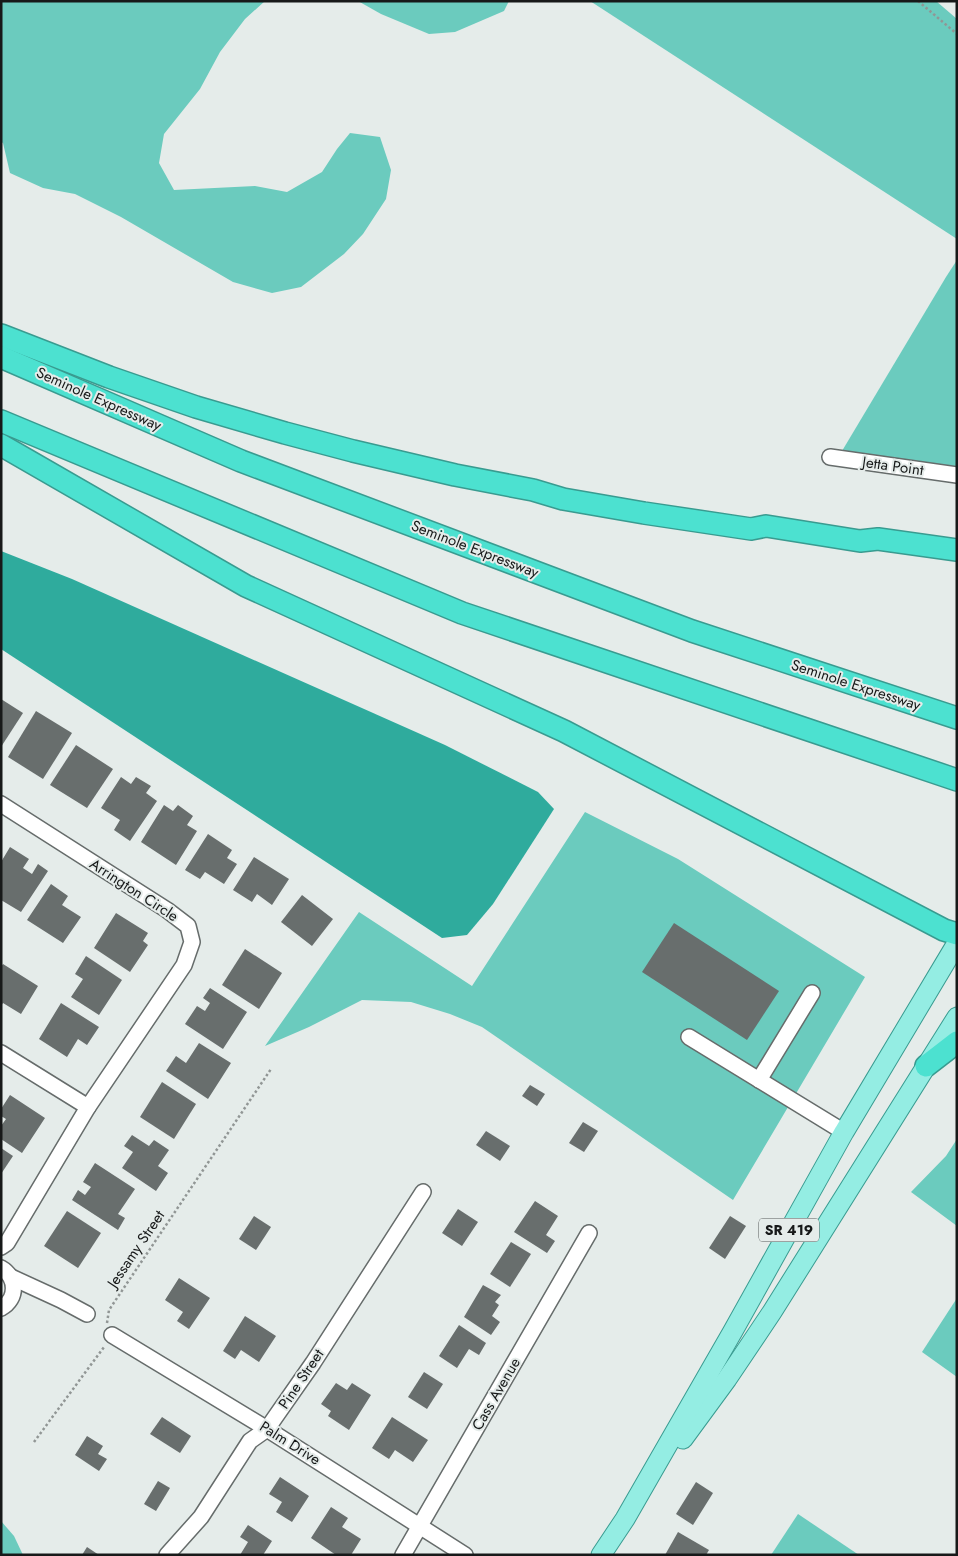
<svg xmlns="http://www.w3.org/2000/svg" width="958" height="1556" font-family="Jost,sans-serif">
  <rect width="100%" height="100%" fill="#e5ecea"/>
  <g fill="#6bcbbe">
    <path d="M1,1H265L245,19L220,52L200,89L164,134L159,163L174,190L255,186L287,192L322,172L337,149L350,133L380,137L391,170L386,199L363,234L344,254L301,287L272,293L233,282L121,217L75,194L43,188L10,173L3,143L1,142Z"/>
    <path d="M358,1H509L504,11L455,32L429,34L381,14Z"/>
    <path d="M590,1H936L957,19V239Z"/>
    <path d="M957,260V467L842,451L946,277Z"/>
    <path d="M585,812L678,859L865,977L733,1200L482,1027L450,1014L411,1002L362,1000L309,1027L265,1046L359,912L472,986Z"/>
    <path d="M957,1139V1226L911,1192L946,1156Z"/>
    <path d="M957,1298V1377L922,1352Z"/>
    <path d="M798,1514L859,1555H771Z"/>
    <path d="M1,1521L14,1536L23,1555H1Z"/>
  </g>
  <path fill="#2fab9d" d="M1,551L72,579L445,745L538,792L554,809L493,904L467,935L442,938L1,649Z"/>
  <g fill="#686e6d">
    <path d="M1,699L23,713L1,747Z"/>
    <path d="M36,711L72,733L43,779L8,757Z"/>
    <path d="M76,745L113,769L87,808L50,785Z"/>
    <path d="M121,777L131,784L136,777L151,786L146,793L157,801L130,841L114,830L120,820L101,808Z"/>
    <path d="M164,805L173,811L178,805L193,816L187,825L197,831L176,865L141,842Z"/>
    <path d="M208,834L232,850L227,858L237,864L224,884L205,872L200,879L185,870Z"/>
    <path d="M10,847L29,859L23,868L32,874L38,864L48,871L21,912L1,900V862Z"/>
    <path d="M254,857L289,879L272,905L257,894L252,902L233,890Z"/>
    <path d="M51,884L68,896L62,905L81,917L63,943L27,920Z"/>
    <path d="M302,895L333,919L312,946L281,922Z"/>
    <path d="M116,913L148,933L143,941L148,945L130,972L94,948Z"/>
    <path d="M674,923L779,991L747,1040L642,972Z"/>
    <path d="M245,949L282,973L259,1009L222,985Z"/>
    <path d="M86,956L122,980L99,1015L71,997L83,979L75,974Z"/>
    <path d="M3,964L38,986L21,1014L3,1003L1,1006V967Z"/>
    <path d="M210,988L247,1012L223,1049L185,1024L197,1006L205,1011L210,1003L203,998Z"/>
    <path d="M61,1003L99,1027L87,1045L78,1039L67,1057L39,1039Z"/>
    <path d="M199,1043L231,1063L208,1099L166,1071L176,1056L186,1063Z"/>
    <path d="M162,1082L196,1104L174,1139L140,1117Z"/>
    <path d="M530,1085L545,1094L537,1106L522,1096Z"/>
    <path d="M10,1095L45,1118L22,1153L1,1139V1126L6,1119L1,1116V1109Z"/>
    <path d="M583,1122L598,1131L584,1152L569,1143Z"/>
    <path d="M486,1131L510,1146L500,1161L476,1145Z"/>
    <path d="M132,1135L149,1146L154,1140L169,1150L158,1166L168,1173L156,1191L122,1168L133,1152L124,1146Z"/>
    <path d="M1,1148L13,1156L1,1174Z"/>
    <path d="M95,1163L135,1189L118,1214L125,1218L118,1230L72,1200L78,1190L85,1195L91,1187L83,1182Z"/>
    <path d="M535,1201L558,1216L546,1235L555,1241L547,1253L514,1232Z"/>
    <path d="M458,1209L478,1222L462,1246L442,1233Z"/>
    <path d="M67,1211L101,1233L78,1268L44,1246Z"/>
    <path d="M254,1216L271,1227L256,1250L239,1239Z"/>
    <path d="M730,1216L746,1226L725,1259L709,1248Z"/>
    <path d="M511,1242L531,1254L510,1287L490,1274Z"/>
    <path d="M179,1278L210,1298L189,1329L177,1321L183,1312L165,1300Z"/>
    <path d="M483,1285L501,1295L495,1302L499,1305L492,1316L500,1322L491,1335L464,1317Z"/>
    <path d="M245,1316L276,1336L259,1362L241,1350L235,1359L223,1351Z"/>
    <path d="M459,1325L486,1343L479,1355L469,1349L457,1368L439,1356Z"/>
    <path d="M424,1372L443,1384L427,1409L408,1397Z"/>
    <path d="M336,1383L347,1390L352,1383L371,1395L349,1430L328,1416L331,1411L321,1404Z"/>
    <path d="M162,1417L191,1436L180,1453L150,1434Z"/>
    <path d="M392,1417L428,1440L413,1462L395,1450L389,1459L372,1448Z"/>
    <path d="M87,1436L103,1446L98,1454L107,1459L99,1471L75,1455Z"/>
    <path d="M280,1477L309,1496L292,1522L276,1512L282,1502L269,1494Z"/>
    <path d="M158,1481L170,1488L156,1511L144,1504Z"/>
    <path d="M696,1482L713,1493L693,1525L676,1514Z"/>
    <path d="M331,1507L348,1518L342,1527L361,1539L351,1555H336L311,1538Z"/>
    <path d="M248,1525L272,1541L263,1555H240L248,1542L240,1537Z"/>
    <path d="M678,1532L709,1550L706,1555H665Z"/>
    <path d="M87,1547L99,1555H82Z"/>
  </g>
  <g fill="none" stroke-linecap="round" stroke-linejoin="round">
    <defs>
      <g id="minor">
        <path d="M830,457L957,475"/>
        <path d="M1,804L167,910L188,926L192,942L184,965L88,1107L1,1053"/>
        <path d="M689,1037L844,1132"/>
        <path d="M759,1080L812,993"/>
        <path d="M1,1247L7,1243L88,1107"/>
        <path d="M1,1268C17,1277 18,1299 1,1308"/>
        <path d="M11,1277L61,1300L87,1314"/>
        <path d="M112,1335L267,1429L465,1555"/>
        <path d="M167,1555L201,1517L250,1441L267,1429L276,1416L313,1363L423,1192"/>
        <path d="M403,1555L589,1233"/>
      </g>
      <g id="major">
        <path d="M683,1439L727,1379L772,1312L957,1017"/>
        <path d="M601,1555L625,1519L733,1331L844,1132L957,943"/>
      </g>
      <g id="highway">
        <path d="M1,335L109,377L196,407L285,433L353,451L455,475L533,490L563,499L644,513L751,529L766,526L860,541L878,539L957,550"/>
        <path d="M1,357L241,461L692,631L957,718"/>
        <path d="M1,421L462,613L957,780"/>
        <path d="M1,445L246,586L564,731L944,930L957,934"/>
        <path d="M926,1066L957,1042"/>
      </g>
    </defs>
    <use href="#minor" stroke="#666c6b" stroke-width="18"/>
    <use href="#major" stroke="#399b90" stroke-width="21"/>
    <use href="#highway" stroke="#399b90" stroke-width="24"/>
    <g stroke="#919695" stroke-width="2.5" stroke-dasharray="2.5 2.5" stroke-linecap="butt">
      <path d="M918,1L957,34"/>
      <path d="M107,1323L109,1310L271,1069"/>
      <path d="M34,1442L104,1347"/>
    </g>
    <use href="#minor" stroke="#fff" stroke-width="15"/>
    <use href="#major" stroke="#94ede3" stroke-width="19"/>
    <use href="#highway" stroke="#4ce1d0" stroke-width="21"/>
  </g>
  <g text-anchor="middle" stroke-width="4" stroke-linejoin="round" paint-order="stroke">
    <rect fill="#e5ecea" stroke="#555858" stroke-width="1" x="759" y="1218.5" width="60" height="23" rx="4"/>
    <g font-size="14" font-weight="bold" fill="#171919">
      <text x="789" y="1235">SR 419</text>
    </g>
    <g font-size="15" fill="#171919" stroke="#e5ecea">
      <text transform="translate(99 399) rotate(24)" y="5">Seminole Expressway</text>
      <text transform="translate(893 466) rotate(8)" y="5">Jetta Point</text>
      <text transform="translate(475 549) rotate(21)" y="5">Seminole Expressway</text>
      <text transform="translate(856 685) rotate(18)" y="5">Seminole Expressway</text>
      <text transform="translate(134 890) rotate(33)" y="5">Arrington Circle</text>
      <text transform="translate(136 1249) rotate(-56)" y="5">Jessamy Street</text>
      <text transform="translate(301 1379) rotate(-56)" y="5">Pine Street</text>
      <text transform="translate(496 1394) rotate(-60)" y="5">Cass Avenue</text>
      <text transform="translate(290 1443) rotate(32)" y="5">Palm Drive</text>
    </g>
  </g>
  <rect width="958" height="1556" fill="none" stroke="#171919" stroke-width="5"/>
</svg>
